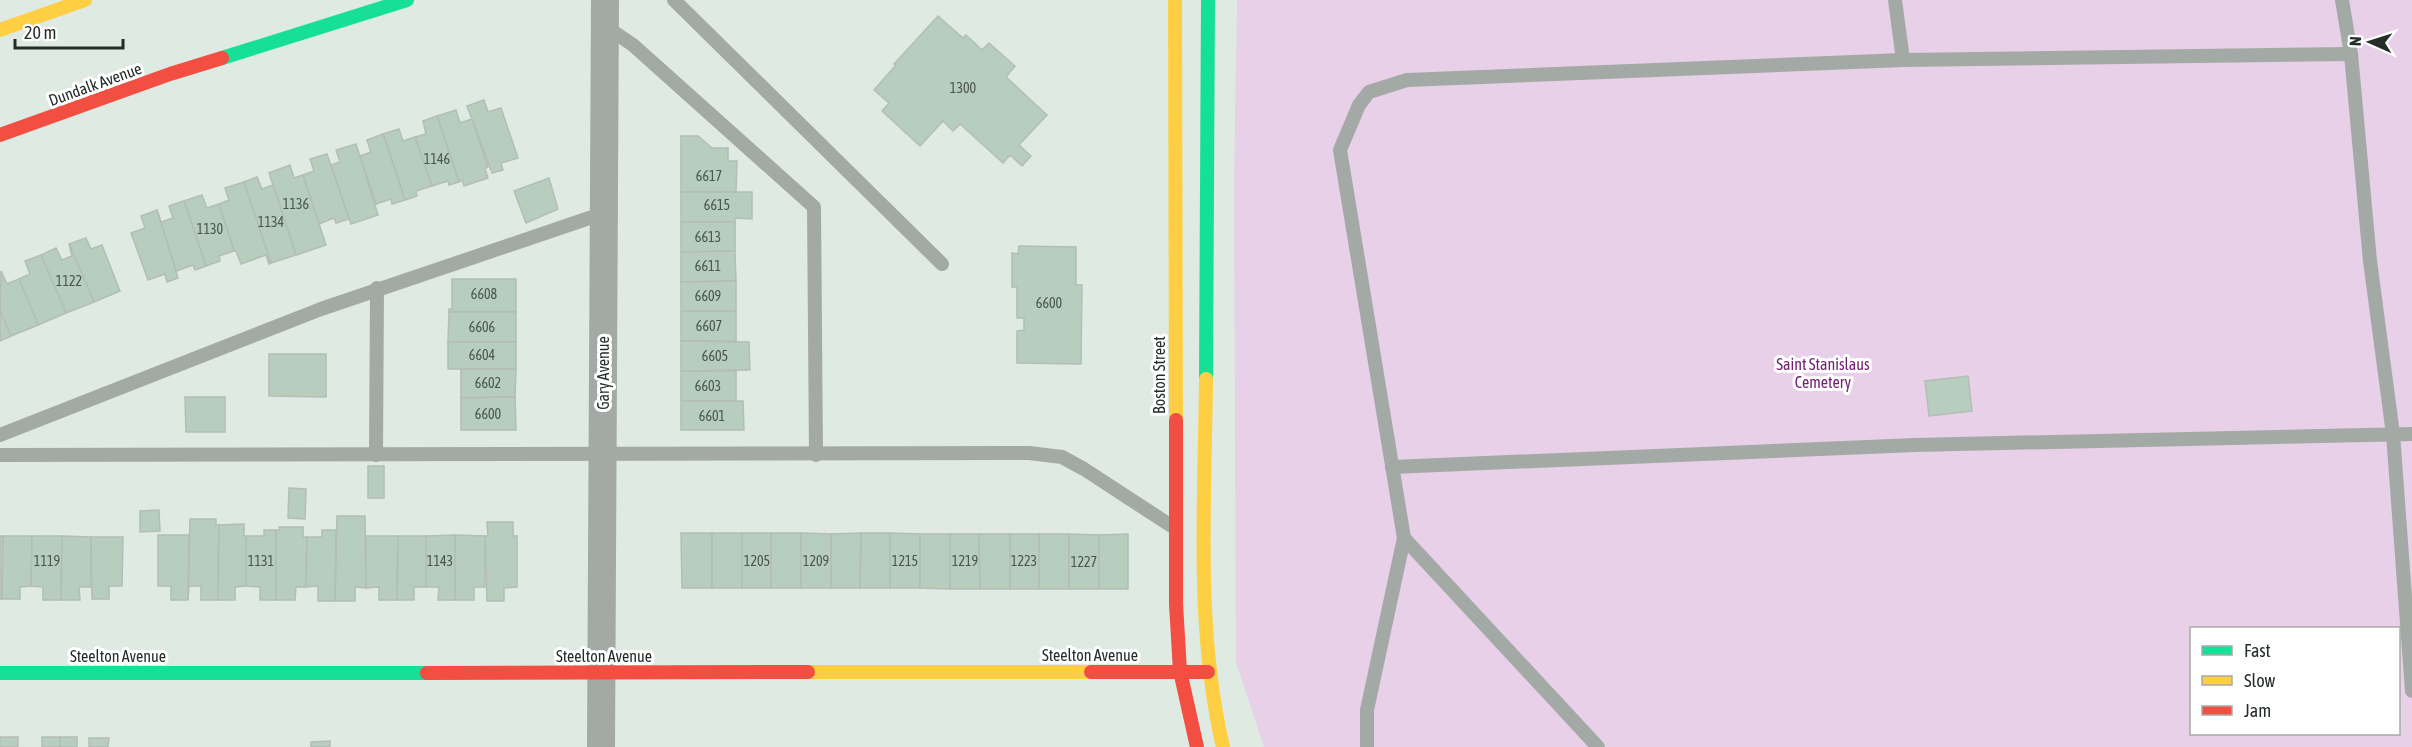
<svg xmlns="http://www.w3.org/2000/svg" width="2412" height="747" font-family="'Asap Condensed',sans-serif">
  <rect width="100%" height="100%" fill="#dfeae2"/>
  <path fill="#e7d0e8" fill-rule="evenodd" d="M1237,0H2412V747H1264L1236,662L1234,188ZM2192,628H2398V734H2192Z"/>
  <g fill="#b7cdbe" stroke="#b4bdb7" stroke-width="1.5">
    <path d="M938,16L963,38L966,35L982,50L989,43L1015,66L1006,77L1047,115L1019,145L1031,156L1022,166L1010,155L1003,163L960,124L953,131L943,121L920,146L882,111L889,103L874,90L896,65L894,64Z"/>
    <path d="M484,100L488,112L501,108L518,158L501,163L503,170L492,173L467,106Z"/>
    <path d="M456,110L460,123L472,119L488,167L485,169L488,178L464,186L462,180L459,182L437,116Z"/>
    <path d="M437,116L459,182L449,185L448,181L432,186L415,137L426,134L423,121Z"/>
    <path d="M399,129L403,141L415,137L432,186L416,191L417,196L405,200L383,134Z"/>
    <path d="M383,134L405,200L392,204L391,199L376,204L360,156L371,152L367,140Z"/>
    <path d="M681,136H698L712,148H728V161H737L736,192H681Z"/>
    <path d="M356,144L378,215L351,224L331,165L340,162L336,150Z"/>
    <path d="M327,154L349,219L336,223L334,218L319,224L303,175L314,171L310,159Z"/>
    <path d="M290,165L294,178L303,175L326,245L296,255L269,173Z"/>
    <path d="M257,177L262,189L273,185L296,255L271,263L244,182Z"/>
    <path d="M549,178L558,209L526,223L514,191Z"/>
    <path d="M244,182L271,263L269,264L266,255L241,264L236,251H234L219,204L229,200L225,188Z"/>
    <path d="M681,192H752V219L735,218V222H681Z"/>
    <path d="M202,195L207,208L219,204L234,251L219,256L220,261L206,266L184,201Z"/>
    <path d="M184,201L206,266L195,270L193,265L176,271L157,210L161,222L173,218L169,206Z"/>
    <path d="M157,210L178,278L167,282L165,274L148,280L131,233L145,228L141,216Z"/>
    <path d="M681,222H735V251L681,252Z"/>
    <path d="M86,238L91,249L102,245L120,291L94,302L69,244Z"/>
    <path d="M69,244L94,302L66,313L41,255L56,248L62,260L72,256Z"/>
    <path d="M1019,246L1076,247V285H1082L1081,364L1017,363V331L1024,330V318H1017V287H1012V253L1018,254Z"/>
    <path d="M735,251L736,281L681,282V252Z"/>
    <path d="M41,255L66,313L38,325L19,279L30,274L25,261Z"/>
    <path d="M1,271L7,284L19,279L38,325L11,336L0,311Z"/>
    <path d="M452,279H516V312H449V309H452Z"/>
    <path d="M736,281V311H681V282Z"/>
    <path d="M0,311L11,336L0,341Z"/>
    <rect x="681" y="311" width="55" height="30"/>
    <path d="M449,312H516V342H448Z"/>
    <path d="M681,341L749,342L750,370L681,371Z"/>
    <rect x="448" y="342" width="68" height="27"/>
    <path d="M269,354H326V397L269,396Z"/>
    <path d="M461,369H516L515,397L461,398Z"/>
    <rect x="681" y="371" width="55" height="30"/>
    <path d="M1968,376L1972,411L1929,416L1925,381Z"/>
    <path d="M185,397H225V432H186Z"/>
    <path d="M515,397L516,430H461V398Z"/>
    <path d="M681,401H743L744,430H681Z"/>
    <rect x="368" y="466" width="16" height="32"/>
    <path d="M289,488L306,489L305,519L288,518Z"/>
    <path d="M159,510L160,531L140,532V511Z"/>
    <path d="M337,516H365L366,588L355,587V601H335Z"/>
    <path d="M190,519H216V525H219L218,600H201V586H189L188,600Z"/>
    <path d="M487,522H513V536H517V587L504,588V601H487L485,536H488Z"/>
    <path d="M244,524V536H246V586L235,587V600H218L219,525Z"/>
    <path d="M279,527H303V537H307L306,587H296L295,600H276V530H280Z"/>
    <path d="M264,530H276V600H260V587L246,586V536H264Z"/>
    <path d="M322,530H336L335,601H318V586L306,587L307,537H322Z"/>
    <path d="M681,533H712V588H682Z"/>
    <rect x="712" y="533" width="30" height="55"/>
    <rect x="742" y="533" width="29" height="55"/>
    <rect x="771" y="533" width="30" height="55"/>
    <path d="M801,533L831,534V588H801Z"/>
    <path d="M861,533H890V588H860Z"/>
    <path d="M861,533L860,588H831V534Z"/>
    <path d="M890,533L920,534V588H890Z"/>
    <path d="M920,534H950V589L920,588Z"/>
    <path d="M950,534H979L980,589H950Z"/>
    <path d="M979,534H1010V589H980Z"/>
    <rect x="1010" y="534" width="29" height="55"/>
    <rect x="1039" y="534" width="30" height="55"/>
    <path d="M1069,534L1099,535V589H1069Z"/>
    <path d="M1128,534V589H1099V535Z"/>
    <path d="M158,535H189L188,600H171V586H158Z"/>
    <path d="M455,535V600H438L439,587H426V536Z"/>
    <path d="M455,535L485,536V587H474V600H455Z"/>
    <path d="M0,536H3L2,599H0Z"/>
    <path d="M3,536H32L31,586L20,587V599H2Z"/>
    <path d="M32,536H62L61,600H43V587L31,586Z"/>
    <path d="M62,536L91,537V587H79L80,600H61Z"/>
    <path d="M366,536H398L397,600H379V587L366,588Z"/>
    <path d="M398,536H426V587H414V600H397Z"/>
    <path d="M91,537H123L122,586H109V599H92Z"/>
    <rect x="0" y="737" width="18" height="10"/>
    <rect x="42" y="737" width="18" height="10"/>
    <rect x="60" y="737" width="17" height="10"/>
    <path d="M89,738H109L108,747H89Z"/>
    <path d="M330,741V747H311V742Z"/>
  </g>
  <g fill="none" stroke-linecap="round" stroke-linejoin="round">
    <g stroke="#a3a9a5" stroke-width="14">
      <path d="M674,0L942,264"/>
      <path d="M1895,0L1903,60"/>
      <path d="M2342,0L2351,54L2370,261L2393,434L2412,691"/>
      <path d="M605,26L633,45L814,207L816,455"/>
      <path d="M0,435L321,309L604,213"/>
      <path d="M0,455L1029,453L1062,457L1084,469L1173,527"/>
      <path d="M376,455L377,288"/>
      <path d="M1392,467L1915,445L2412,434"/>
      <path d="M1404,538L1598,747"/>
      <path d="M1367,747V710L1404,538L1340,150L1359,105L1369,92L1407,80L1903,60L2351,54"/>
    </g>
    <path stroke="#a3a9a5" stroke-width="28" d="M601,747L605,0"/>
    <g stroke="#16e098" stroke-width="14">
      <path d="M222,58L407,0"/>
      <path d="M1206,379L1208,0"/>
      <path d="M0,673H427"/>
    </g>
    <g stroke="#ffcf43" stroke-width="14">
      <path d="M1175,0L1176,420"/>
      <path d="M0,30L85,0"/>
      <path d="M1206,379C1205,501 1195,627 1223,747"/>
      <path d="M808,672H1091"/>
    </g>
    <g stroke="#f24e42" stroke-width="14">
      <path d="M0,135L170,74L222,58"/>
      <path d="M1176,420V604L1180,671L1197,747"/>
      <path d="M1091,672H1208"/>
      <path d="M427,673L808,672"/>
    </g>
  </g>
  <g text-anchor="middle" stroke-width="6" stroke-linejoin="round" paint-order="stroke">
    <g font-size="14" fill="#49554d">
      <text x="963" y="93">1300</text>
      <text x="437" y="164">1146</text>
      <text x="709" y="181">6617</text>
      <text x="296" y="209">1136</text>
      <text x="717" y="210">6615</text>
      <text x="271" y="227">1134</text>
      <text x="210" y="234">1130</text>
      <text x="708" y="242">6613</text>
      <text x="708" y="271">6611</text>
      <text x="69" y="286">1122</text>
      <text x="484" y="299">6608</text>
      <text x="708" y="301">6609</text>
      <text x="1049" y="308">6600</text>
      <text x="709" y="331">6607</text>
      <text x="482" y="332">6606</text>
      <text x="482" y="360">6604</text>
      <text x="715" y="361">6605</text>
      <text x="488" y="388">6602</text>
      <text x="708" y="391">6603</text>
      <text x="488" y="419">6600</text>
      <text x="712" y="421">6601</text>
      <text x="47" y="566">1119</text>
      <text x="261" y="566">1131</text>
      <text x="440" y="566">1143</text>
      <text x="757" y="566">1205</text>
      <text x="816" y="566">1209</text>
      <text x="905" y="566">1215</text>
      <text x="965" y="566">1219</text>
      <text x="1024" y="566">1223</text>
      <text x="1084" y="567">1227</text>
    </g>
    <g font-size="16" fill="#242d27" stroke="#fff">
      <text transform="translate(95 84) rotate(-20)" y="6">Dundalk Avenue</text>
      <text transform="translate(603 373) rotate(-90)" y="6">Gary Avenue</text>
      <text transform="translate(1159 375) rotate(-90)" y="6">Boston Street</text>
      <text x="1090" y="661">Steelton Avenue</text>
      <text x="118" y="662">Steelton Avenue</text>
      <text x="604" y="662">Steelton Avenue</text>
    </g>
    <g font-size="16" fill="#712172" stroke="#fff">
      <text x="1823" y="370">Saint Stanislaus<tspan x="1823" dy="18">Cemetery</tspan></text>
    </g>
  </g>
  <rect x="2190" y="627" width="210" height="108" fill="#ffffff" stroke="#a7aba9" stroke-width="1.5"/>
  <rect x="2202" y="646" width="30" height="9" fill="#16e098" stroke="#a7aba9" stroke-width="1.5"/>
  <text x="2244" y="657" font-size="18" fill="#242d27">Fast</text>
  <rect x="2202" y="676" width="30" height="9" fill="#ffcf43" stroke="#a7aba9" stroke-width="1.5"/>
  <text x="2244" y="687" font-size="18" fill="#242d27">Slow</text>
  <rect x="2202" y="706" width="30" height="9" fill="#f24e42" stroke="#a7aba9" stroke-width="1.5"/>
  <text x="2244" y="717" font-size="18" fill="#242d27">Jam</text>
  <g transform="translate(2370 42) rotate(273)" stroke="#ffffff" stroke-width="4.5" paint-order="stroke">
  <path d="M0-4.5L10 22L0 15L-10 22Z" fill="#242d27"/>
  <text y="-9" font-size="16" font-weight="bold" text-anchor="middle" fill="#242d27">N</text>
  </g>
  <path d="M15 39v9h108v-9" fill="none" stroke="#242d27" stroke-width="3"/>
  <text x="24" y="39" font-size="18" fill="#242d27" stroke="#ffffff" stroke-width="4.5" paint-order="stroke">20 m</text>
</svg>
